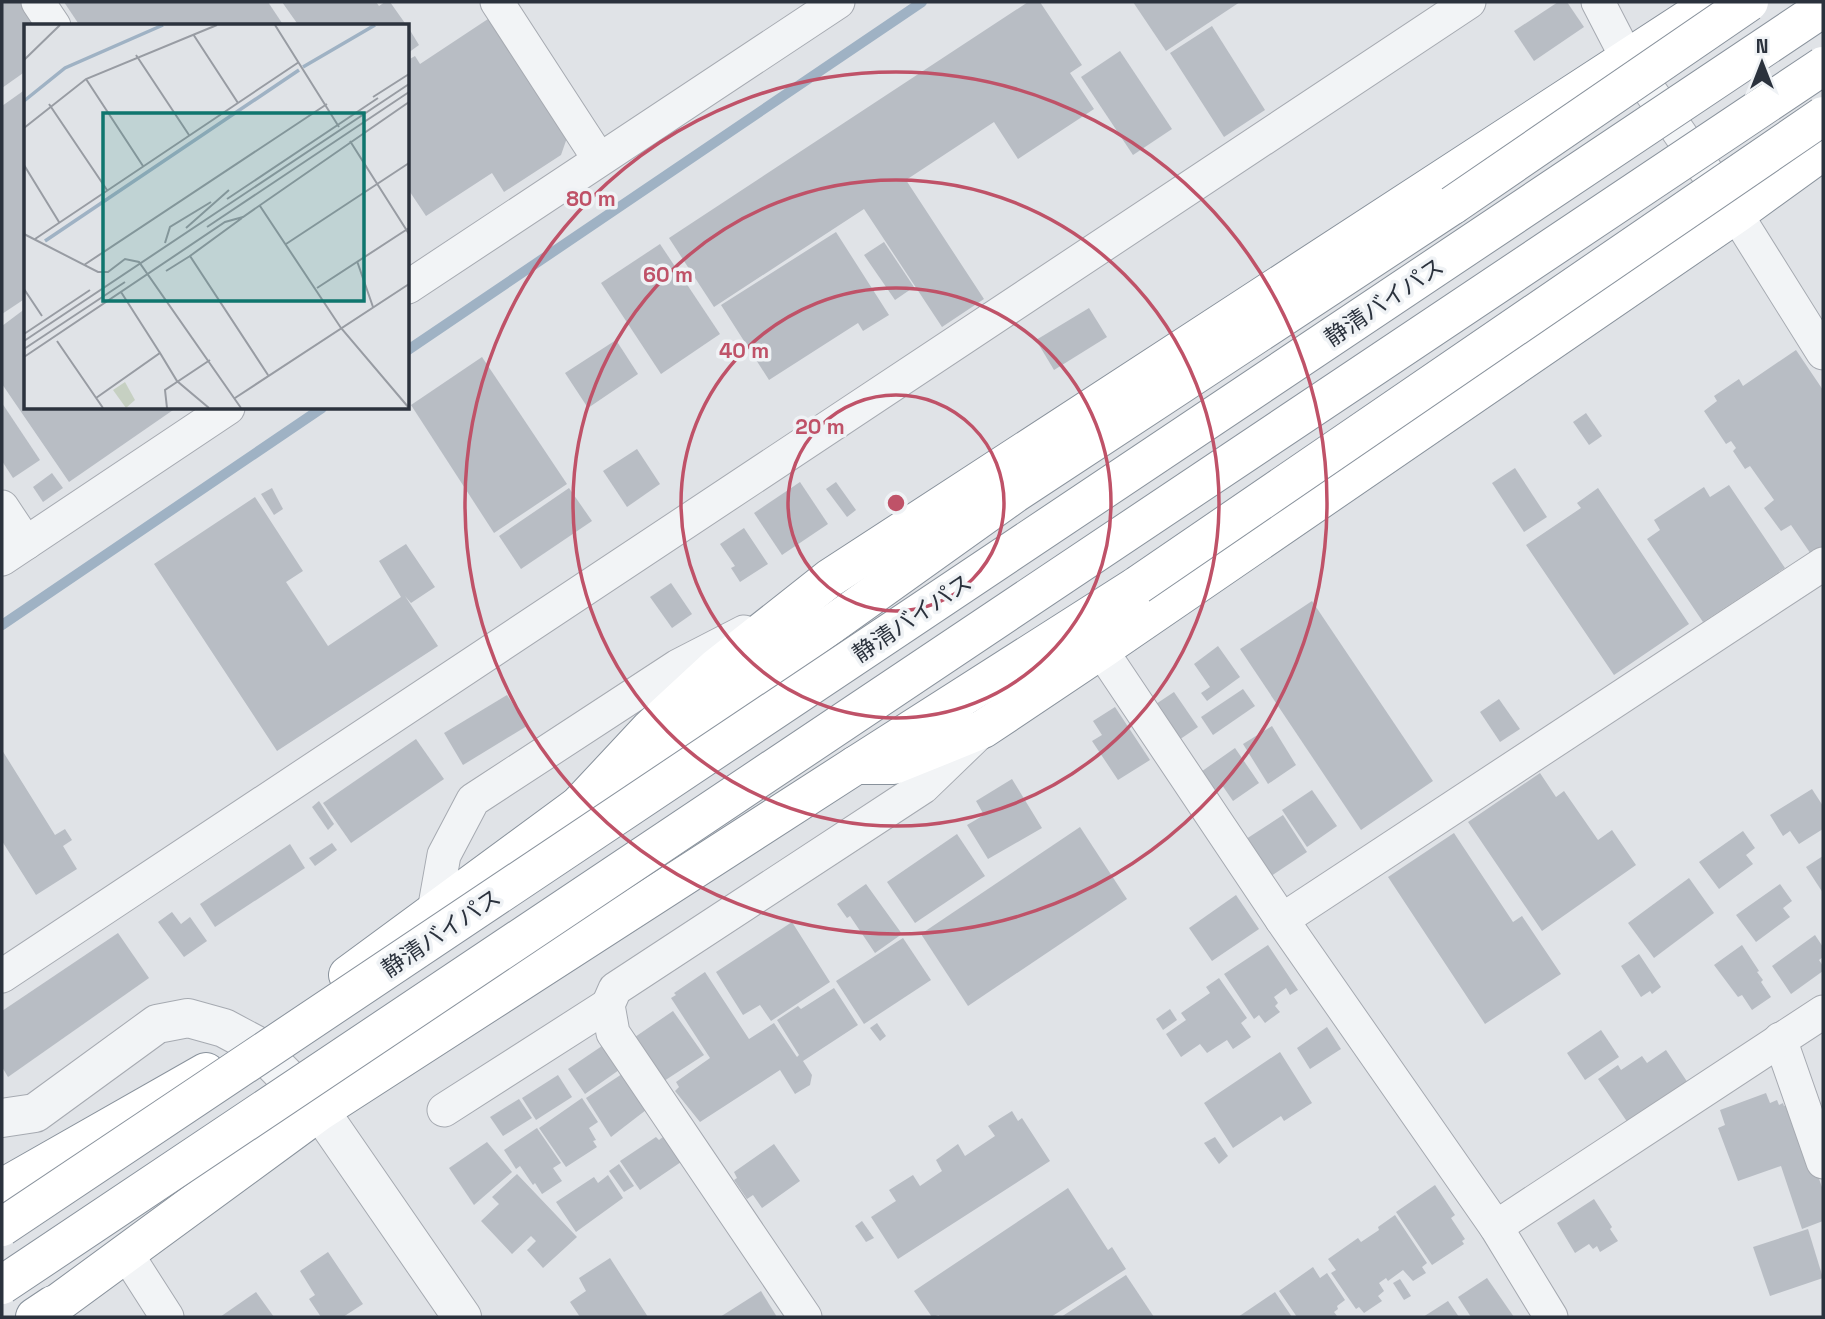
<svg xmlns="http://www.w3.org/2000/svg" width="1825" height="1319" font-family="'Space Grotesk','Noto Sans JP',sans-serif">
  <rect width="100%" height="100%" fill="#e0e3e7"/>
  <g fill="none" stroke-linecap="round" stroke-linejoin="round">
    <g stroke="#9fb2c4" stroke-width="10">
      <path d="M408,350L922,2"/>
      <path d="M2,625L322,408"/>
    </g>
  </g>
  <g fill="#b8bdc4">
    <path d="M2,2H20L36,26H26V71L2,88Z"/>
    <path d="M64,2H268L284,26H80Z"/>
    <path d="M282,2H376L379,6L385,2H390L407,26H299Z"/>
    <path d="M1028,2H1040L1082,65L1070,73L1094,109L1018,159L994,122L906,180L984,299L942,327L864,209L714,307L669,238Z"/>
    <path d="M1133,2H1240L1166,51Z"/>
    <path d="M1558,2H1567L1584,27L1534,61L1514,31Z"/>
    <path d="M491,17L568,135L561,155L504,192L492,173L426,216L408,189V60L415,56L420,64Z"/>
    <path d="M1212,26L1265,110L1224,137L1170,53Z"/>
    <path d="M408,27L419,45L408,53Z"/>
    <path d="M1120,51L1172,129L1133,155L1081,77Z"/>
    <path d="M26,89V298L2,314V106Z"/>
    <path d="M836,232L889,315L863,331L858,323L769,380L721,305Z"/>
    <path d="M884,242L914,287L895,300L864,255Z"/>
    <path d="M660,244L720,334L661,374L601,283Z"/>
    <path d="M26,308V408H176L69,482L2,384V326Z"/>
    <path d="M1089,308L1107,337L1054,370L1036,340Z"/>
    <path d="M616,340L638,374L588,408L565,373Z"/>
    <path d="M1796,350L1823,390V555L1815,560L1791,525L1781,531L1764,508L1774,500L1750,466L1745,469L1733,451L1736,448L1731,441L1726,444L1704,411L1717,401L1714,396L1739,379L1743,386Z"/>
    <path d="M482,357L567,484L494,533L411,405Z"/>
    <path d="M2,403L40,460L13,478L2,461Z"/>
    <path d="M1586,413L1602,436L1589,445L1573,422Z"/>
    <path d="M637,449L660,484L627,507L603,471Z"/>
    <path d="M1515,468L1547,517L1524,532L1492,483Z"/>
    <path d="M52,473L63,488L43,502L33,487Z"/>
    <path d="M800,482L828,524L782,555L754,513Z"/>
    <path d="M836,482L856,510L847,517L826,489Z"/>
    <path d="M1729,485L1785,568L1703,622L1647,539L1660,530L1654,520L1704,487L1710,497Z"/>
    <path d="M272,488L283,509L274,515L261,494Z"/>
    <path d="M569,488L592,521L521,569L499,536Z"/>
    <path d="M1598,488L1689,624L1614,675L1526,545L1581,508L1577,503Z"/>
    <path d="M255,497L303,571L286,582L328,646L401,597L379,561L406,544L435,587L411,603L405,596L438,646L277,751L154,564Z"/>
    <path d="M744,528L768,564L740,582L731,568L735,566L720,544Z"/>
    <path d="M671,583L692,614L672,628L650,597Z"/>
    <path d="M1312,601L1433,781L1361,830L1240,649Z"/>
    <path d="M1218,646L1240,677L1207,701L1201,693L1210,687L1194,664Z"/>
    <path d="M1243,689L1255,706L1213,735L1201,717Z"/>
    <path d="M1174,692L1198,727L1176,742L1153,706Z"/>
    <path d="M507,695L527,726L463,765L444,733Z"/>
    <path d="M1499,699L1520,729L1500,742L1480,712Z"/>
    <path d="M1115,707L1150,760L1118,780L1092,741L1102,735L1093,721Z"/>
    <path d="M1272,726L1296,765L1268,784L1243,744Z"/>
    <path d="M416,739L444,779L351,843L323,803Z"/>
    <path d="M1235,748L1259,783L1233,801L1222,785L1211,793L1198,774Z"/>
    <path d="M2,750L55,835L65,829L72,840L63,846L77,869L36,895L2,841Z"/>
    <path d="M1540,773L1556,797L1564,791L1598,840L1612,830L1636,865L1542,931L1468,822Z"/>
    <path d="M1012,779L1042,828L988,859L967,825L984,815L976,801Z"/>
    <path d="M1812,789L1823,806V829L1799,844L1790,831L1783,836L1770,815Z"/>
    <path d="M1312,790L1337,826L1307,847L1282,810Z"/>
    <path d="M319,801L334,824L328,830L312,807Z"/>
    <path d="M1283,815L1307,852L1268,878L1243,841Z"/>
    <path d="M1080,827L1127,899L968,1006L921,934Z"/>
    <path d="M1743,831L1755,848L1746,855L1753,864L1719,889L1699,862Z"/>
    <path d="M1454,833L1513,922L1522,916L1561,974L1485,1024L1388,877Z"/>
    <path d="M957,834L985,876L915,923L887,882Z"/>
    <path d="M332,843L337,850L315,866L309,858Z"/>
    <path d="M290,844L305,868L215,927L200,904Z"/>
    <path d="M1823,856V893L1806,867Z"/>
    <path d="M1689,878L1714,913L1654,958L1628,923Z"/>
    <path d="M866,884L902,934L875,953L850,916L847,918L837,904Z"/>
    <path d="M1780,884L1792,901L1783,908L1790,917L1756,942L1736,915Z"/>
    <path d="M1236,895L1259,929L1212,961L1189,928Z"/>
    <path d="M172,912L181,924L190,917L207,941L184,957L158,922Z"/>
    <path d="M792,922L830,982L771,1021L760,1005L743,1015L716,972Z"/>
    <path d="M118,933L149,978L8,1077L2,1067V1011Z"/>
    <path d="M1815,935L1823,947V957L1819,960L1823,966V971L1791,994L1772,966Z"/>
    <path d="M903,938L931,980L864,1024L836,981Z"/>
    <path d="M1268,945L1298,990L1290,995L1286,988L1274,997L1278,1003L1275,1006L1280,1012L1265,1023L1259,1015L1254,1019L1224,974Z"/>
    <path d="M1742,945L1759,971L1757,972L1763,980L1761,982L1771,997L1752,1010L1742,995L1738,997L1714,965Z"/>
    <path d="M1639,954L1661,987L1652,994L1650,991L1641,997L1621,966Z"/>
    <path d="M705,972L749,1039L774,1023L797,1057L799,1055L777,1020L798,1006L801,1009L834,988L858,1025L803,1061L812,1075L810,1085L795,1094L780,1070L700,1122L675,1091L679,1087L676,1082L710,1058L671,998L676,995L674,993Z"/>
    <path d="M1219,978L1247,1018L1241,1023L1251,1037L1233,1049L1227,1040L1207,1053L1200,1044L1181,1057L1166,1034L1186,1020L1181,1013L1210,993L1206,987Z"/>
    <path d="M1170,1009L1177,1020L1163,1030L1156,1019Z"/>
    <path d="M673,1011L704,1055L664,1081L635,1037Z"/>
    <path d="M877,1023L886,1036L880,1041L870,1028Z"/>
    <path d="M1327,1027L1341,1049L1310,1069L1297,1048Z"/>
    <path d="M1601,1030L1619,1057L1585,1080L1567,1053Z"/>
    <path d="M602,1046L619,1070L585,1094L568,1069Z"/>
    <path d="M1666,1050L1690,1086L1630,1126L1598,1079L1618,1065L1621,1070L1642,1056L1647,1063Z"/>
    <path d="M1280,1052L1312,1103L1284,1121L1281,1116L1233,1148L1204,1103Z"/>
    <path d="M622,1074L646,1110L611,1137L586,1098Z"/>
    <path d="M558,1075L572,1097L536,1120L522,1098Z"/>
    <path d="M1766,1093L1770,1103L1777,1100L1779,1105L1783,1103L1784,1106L1792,1103L1823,1190V1221L1802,1229L1781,1166L1738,1181L1718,1128L1725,1125L1720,1110Z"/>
    <path d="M582,1098L598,1122L589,1128L596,1140L593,1141L597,1147L566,1167L539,1128Z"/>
    <path d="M519,1099L532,1118L503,1136L490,1117Z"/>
    <path d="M1012,1111L1018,1121L1022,1118L1050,1161L898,1259L871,1217L896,1201L889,1190L913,1175L920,1186L942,1171L936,1160L958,1144L965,1156L995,1136L988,1126Z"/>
    <path d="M537,1128L561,1163L553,1168L562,1181L542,1194L535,1183L533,1185L520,1166L516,1169L504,1150Z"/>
    <path d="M656,1137L659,1140L663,1137L681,1162L640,1190L620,1161Z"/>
    <path d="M1215,1137L1228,1156L1219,1164L1204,1143Z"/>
    <path d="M487,1142L512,1172L474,1205L449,1168Z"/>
    <path d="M774,1144L800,1181L762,1208L753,1195L747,1199L734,1180L737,1178L734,1172Z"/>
    <path d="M619,1164L634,1186L624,1192L609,1171Z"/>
    <path d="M517,1174L577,1237L543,1268L527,1250L536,1241L531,1236L512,1254L481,1221L499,1204L492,1197Z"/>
    <path d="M608,1175L623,1198L576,1232L556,1202L594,1177L598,1183Z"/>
    <path d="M1435,1185L1455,1215L1451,1218L1465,1239L1462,1241L1464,1244L1432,1265L1396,1212Z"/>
    <path d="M1068,1188L1108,1250L1112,1247L1126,1269L1051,1317H940L939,1315L932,1317L914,1291Z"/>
    <path d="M1594,1199L1612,1227L1610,1229L1618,1241L1600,1252L1597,1246L1593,1249L1589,1244L1575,1253L1557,1223Z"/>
    <path d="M1395,1215L1427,1263L1422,1267L1426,1273L1413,1281L1403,1270L1388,1281L1386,1278L1379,1283L1384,1291L1378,1296L1382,1301L1364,1313L1359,1307L1356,1309L1331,1273L1336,1270L1328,1259L1358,1238L1361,1242L1379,1230L1378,1227Z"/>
    <path d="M862,1221L874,1238L866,1242L855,1226Z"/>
    <path d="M1808,1229L1823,1278L1770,1296L1753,1247Z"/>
    <path d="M328,1252L363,1304L343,1317H321L309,1299L315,1295L300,1271Z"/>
    <path d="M610,1258L648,1317H580L570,1302L586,1291L579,1278Z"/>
    <path d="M1313,1267L1320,1278L1327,1273L1345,1300L1337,1306L1338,1309L1334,1312L1337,1316L1335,1317H1297L1279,1291Z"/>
    <path d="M1126,1275L1154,1317H1061Z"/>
    <path d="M1487,1278L1514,1317H1471L1458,1297Z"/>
    <path d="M1400,1279L1411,1296L1404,1300L1393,1283Z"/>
    <path d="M761,1291L777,1317H720Z"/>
    <path d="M256,1292L274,1317H220Z"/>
    <path d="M1275,1292L1292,1317H1238Z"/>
    <path d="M1448,1301L1459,1317H1423Z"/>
  </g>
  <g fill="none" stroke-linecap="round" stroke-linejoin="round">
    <defs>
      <g id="minor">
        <path d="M38,2L54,26"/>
        <path d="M497,2L599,159"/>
        <path d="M1598,2L1627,58L1736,214L1823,353"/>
        <path d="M408,287L838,2"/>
        <path d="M2,507L26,543"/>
        <path d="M2,559L228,408"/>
        <path d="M1101,650L1282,920L1496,1227L1551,1317"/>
        <path d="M434,911L444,855L473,800L678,666L744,632"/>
        <path d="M1282,920L1823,564"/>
        <path d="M2,976L1469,2"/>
        <path d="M1780,1039L1823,1162"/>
        <path d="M444,1110L608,1005"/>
        <path d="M1496,1227L1823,1012"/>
        <path d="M126,1253L167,1317"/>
        <path d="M805,1317L613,1033L608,1005L615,989L923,787L979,733"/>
      </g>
      <path id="tertiary" d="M2,1118L35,1113L157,1024L188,1018L224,1028L254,1044L320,1111L462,1317"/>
      <g id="trunk">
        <path d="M348,975L579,805L650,729L716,668L830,578L1714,2"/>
        <path d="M2,1188L206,1072"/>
        <path d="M39,1317L320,1111L856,765H894L983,729L1101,650L1736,214L1823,151"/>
      </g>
      <g id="motorway">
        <path d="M856,765L1138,585"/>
        <path d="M579,805L1014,494L1453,205"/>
        <path d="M35,1317L53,1305"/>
      </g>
    </defs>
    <use href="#minor" stroke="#a6aab1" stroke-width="35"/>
    <use href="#tertiary" stroke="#a6aab1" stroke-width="40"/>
    <use href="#trunk" stroke="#89929c" stroke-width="40"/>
    <use href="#motorway" stroke="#89929c" stroke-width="40"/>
    <use href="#minor" stroke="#f2f4f6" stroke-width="33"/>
    <use href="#tertiary" stroke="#f2f4f6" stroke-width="38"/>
    <use href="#trunk" stroke="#fff" stroke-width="38"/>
    <use href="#motorway" stroke="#fff" stroke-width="38"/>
    <defs>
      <g id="motorway-bridge">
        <path d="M1453,205L1749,2"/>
        <path d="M1138,585L1823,116"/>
        <path d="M2,1227L1823,8"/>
        <path d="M2,1285L1823,66"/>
      </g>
    </defs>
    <use href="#motorway-bridge" stroke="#89929c" stroke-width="40" stroke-linecap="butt"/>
    <use href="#motorway-bridge" stroke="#fff" stroke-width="38"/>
  </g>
  <g fill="none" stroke="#bf5268" stroke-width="3.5">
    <circle cx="896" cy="503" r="108"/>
    <circle cx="896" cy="503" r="215"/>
    <circle cx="896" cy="503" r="323"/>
    <circle cx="896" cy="503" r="431"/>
  </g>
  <g text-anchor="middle" stroke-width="7" stroke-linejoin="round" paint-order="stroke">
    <g font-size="23" fill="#2b323d" stroke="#eff2f5">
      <text transform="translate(1384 302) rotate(-34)" y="8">静清バイパス</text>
      <text transform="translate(912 618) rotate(-34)" y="8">静清バイパス</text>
      <text transform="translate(441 933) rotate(-34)" y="8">静清バイパス</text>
    </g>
  </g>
  <g transform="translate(24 24)">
    <rect width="385" height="385" fill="#e0e3e7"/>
    <path d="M101,358L111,376L102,384L89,366Z" fill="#c6d0c2"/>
    <path fill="none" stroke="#9fb2c4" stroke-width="3.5" d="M279,43L351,1M0,77L41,44L139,1M21,217L275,46"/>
    <path fill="none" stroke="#989ca3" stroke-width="2" d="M251,1L315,103M169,10L214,79M112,31L165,111M0,36L36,1M62,55L119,142M349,73L385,50M25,80L83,166M0,104L62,55L193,1M326,117L385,210M0,141L35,198M203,175L354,74M236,182L317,304L385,384M218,194L166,232L244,351M183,203L385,68M162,204L205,166M0,210L74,248H84L101,235L115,238L217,384M11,215L275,38M141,219L146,203L187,178M262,220L385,139M333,237L349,283M60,241L303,80M142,247L166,232M293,264L385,204M0,265L18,292M97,268L136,329M0,310L66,266M0,317L385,60M33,317L79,384M0,325L101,258M0,333L201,198L219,193L385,78M72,374L136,329L153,357L185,384M211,374L385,260M143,384L141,366L186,336"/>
    <path fill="#0f766e" fill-opacity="0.15" stroke="#0f766e" stroke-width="3.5" d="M79,89H340V277H79Z"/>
    <rect width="385" height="385" fill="none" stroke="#2b323d" stroke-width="3.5"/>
  </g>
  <circle cx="896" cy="503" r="10" fill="#bf5268" stroke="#eff2f5" stroke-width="3.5"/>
  <g font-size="21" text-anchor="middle" font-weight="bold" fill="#bf5268" stroke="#eff2f5" stroke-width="7" stroke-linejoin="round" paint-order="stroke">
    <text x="591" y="206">80 m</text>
    <text x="668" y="282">60 m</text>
    <text x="744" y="358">40 m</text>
    <text x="820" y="434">20 m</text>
  </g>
  <rect width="1825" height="1319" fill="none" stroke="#2b323d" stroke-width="7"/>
  <g transform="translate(1762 63)" stroke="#eff2f5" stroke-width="5" paint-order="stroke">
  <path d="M0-5L12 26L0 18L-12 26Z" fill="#2b323d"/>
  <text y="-10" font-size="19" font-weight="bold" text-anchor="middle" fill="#2b323d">N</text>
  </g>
</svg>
